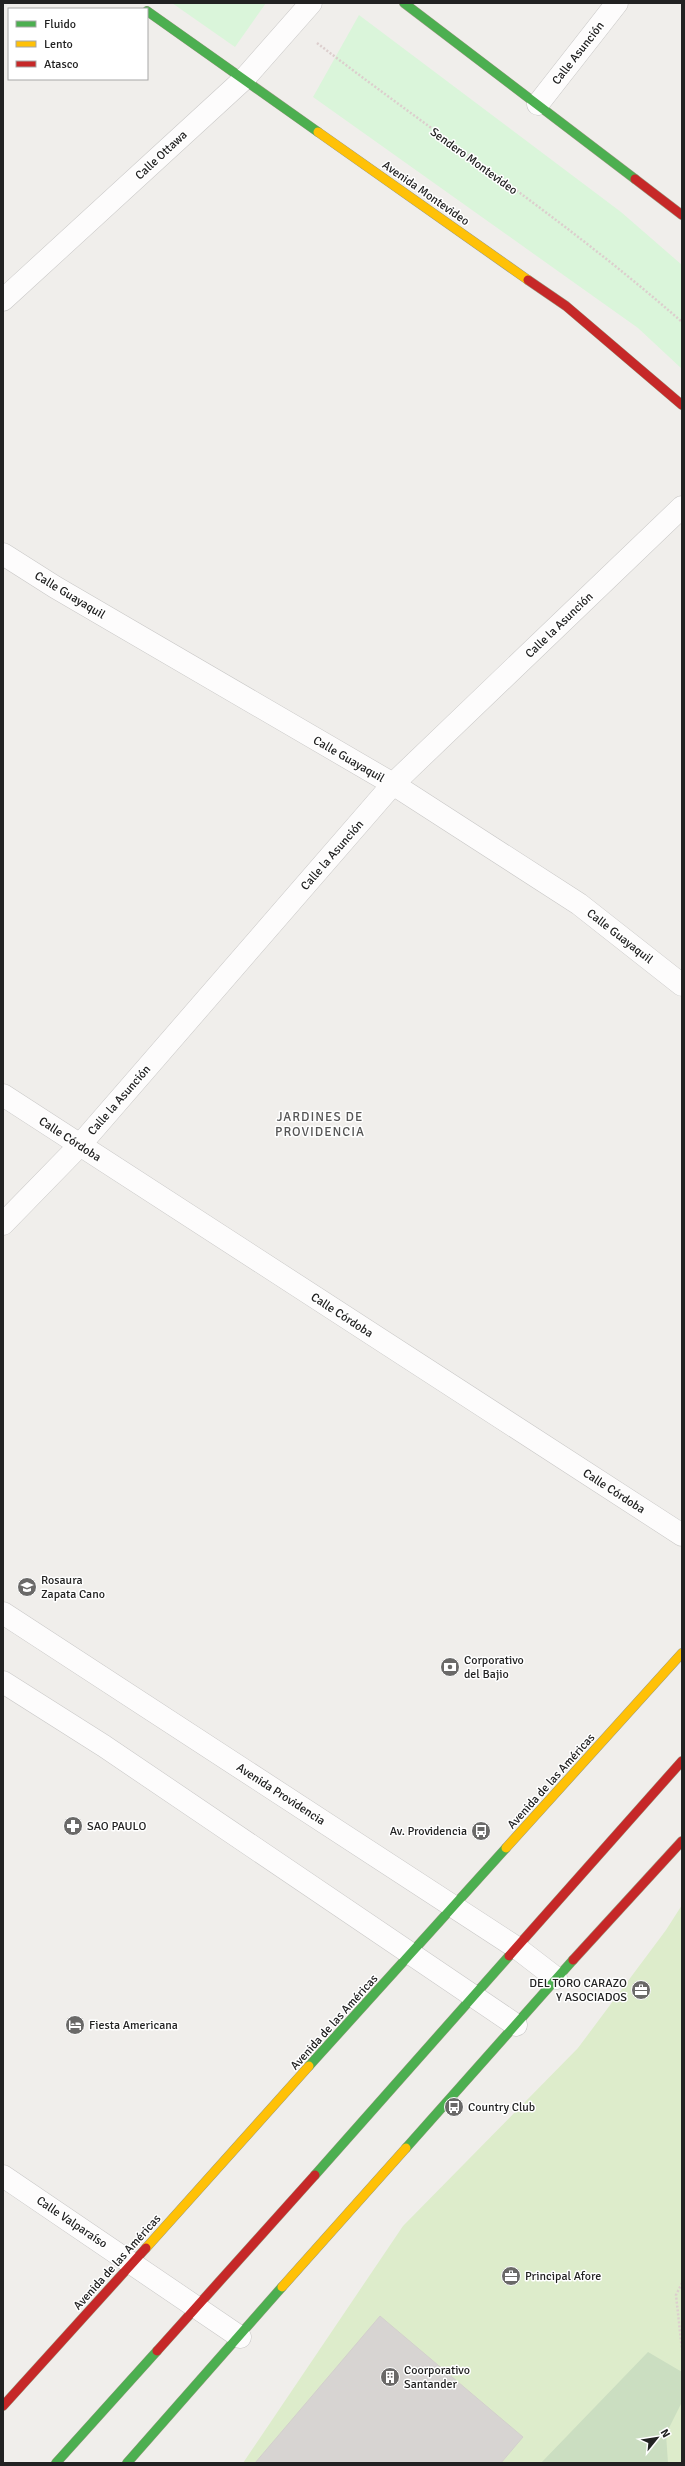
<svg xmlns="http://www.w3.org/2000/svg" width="685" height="2466" font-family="Signika,sans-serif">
  <rect width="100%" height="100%" fill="#f0eeeb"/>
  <path fill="#ddeccb" d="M682,1905V2463H243L403,2226L578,2048L666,1930Z"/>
  <path fill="#cbdec1" d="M648,2352L682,2372V2402L666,2434L668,2463H541Z"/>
  <g fill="#daf5da">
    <path d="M172,3H266L235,47Z"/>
    <path d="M359,15L621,212L682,265V369L638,328L313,97Z"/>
  </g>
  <path fill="#d7d4d2" stroke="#d3d0cc" d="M380,2316L523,2437L501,2463H255Z"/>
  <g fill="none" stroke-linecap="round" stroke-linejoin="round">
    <defs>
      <g id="street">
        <path d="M538,104L617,3"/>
        <path d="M3,300L244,79L311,3"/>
        <path d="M3,554L55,587L393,784L579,904L682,985"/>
        <path d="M3,1095L682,1535"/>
        <path d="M3,1224L80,1145L393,784L682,507"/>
        <path d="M3,1613L517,1948L556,1978"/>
        <path d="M3,1682L104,1746L516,2025"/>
        <path d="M3,2176L240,2337"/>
      </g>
      <g id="fast">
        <path d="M404,3L635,179"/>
        <path d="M147,11L318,132"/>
        <path d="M309,2066L506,1848"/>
        <path d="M406,2148L573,1960"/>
        <path d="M315,2175L509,1956"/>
        <path d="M56,2463L157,2351"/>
        <path d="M127,2463L282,2287"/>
      </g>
      <g id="slow">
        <path d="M318,132L528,280"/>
        <path d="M506,1848L682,1653"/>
        <path d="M146,2248L309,2066"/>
        <path d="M282,2287L406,2148"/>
      </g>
      <g id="jam">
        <path d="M635,179L682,215"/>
        <path d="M528,280L566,306L682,405"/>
        <path d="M509,1956L682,1761"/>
        <path d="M573,1960L682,1841"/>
        <path d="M157,2351L315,2175"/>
        <path d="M3,2406L146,2248"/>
      </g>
    </defs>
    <use href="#street" stroke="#c9c8c7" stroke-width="23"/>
    <use href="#fast" stroke="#999a82" stroke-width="10"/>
    <use href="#slow" stroke="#999a82" stroke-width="10"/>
    <use href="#jam" stroke="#999a82" stroke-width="10"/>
    <g stroke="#dccecd" stroke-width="2.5" stroke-dasharray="2 2" stroke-linecap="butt">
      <path d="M317,43C438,136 567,221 682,322"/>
      <path d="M682,2283L676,2295L682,2350"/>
    </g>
    <use href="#street" stroke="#fdfcfc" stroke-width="22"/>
    <use href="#fast" stroke="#4caf50" stroke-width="9"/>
    <use href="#slow" stroke="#ffc107" stroke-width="9"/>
    <use href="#jam" stroke="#c62828" stroke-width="9"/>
  </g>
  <defs>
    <symbol id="school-disc" viewBox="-11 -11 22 22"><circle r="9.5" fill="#6a6968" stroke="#fff"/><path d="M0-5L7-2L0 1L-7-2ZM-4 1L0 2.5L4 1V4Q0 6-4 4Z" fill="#fff"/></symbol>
    <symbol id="bank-disc" viewBox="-11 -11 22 22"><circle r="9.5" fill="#6a6968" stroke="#fff"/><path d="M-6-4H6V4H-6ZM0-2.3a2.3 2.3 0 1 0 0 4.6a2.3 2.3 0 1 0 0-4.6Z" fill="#fff"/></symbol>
    <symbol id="pharmacy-disc" viewBox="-11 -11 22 22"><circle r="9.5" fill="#6a6968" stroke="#fff"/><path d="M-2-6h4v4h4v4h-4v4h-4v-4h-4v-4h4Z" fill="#fff"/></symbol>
    <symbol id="bus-disc" viewBox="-11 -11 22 22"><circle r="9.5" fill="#6a6968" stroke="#fff"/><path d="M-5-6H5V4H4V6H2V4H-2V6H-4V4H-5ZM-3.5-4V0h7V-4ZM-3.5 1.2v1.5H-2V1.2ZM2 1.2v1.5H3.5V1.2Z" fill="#fff"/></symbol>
    <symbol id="office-disc" viewBox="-11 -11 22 22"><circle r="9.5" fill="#6a6968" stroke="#fff"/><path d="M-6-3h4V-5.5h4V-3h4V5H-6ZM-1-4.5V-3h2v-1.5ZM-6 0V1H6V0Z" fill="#fff"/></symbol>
    <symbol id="hotel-disc" viewBox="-11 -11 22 22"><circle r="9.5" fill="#6a6968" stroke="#fff"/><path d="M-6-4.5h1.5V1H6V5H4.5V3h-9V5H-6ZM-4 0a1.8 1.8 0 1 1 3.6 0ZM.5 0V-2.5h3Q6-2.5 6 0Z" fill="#fff"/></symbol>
    <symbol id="building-disc" viewBox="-11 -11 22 22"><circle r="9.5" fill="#6a6968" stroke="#fff"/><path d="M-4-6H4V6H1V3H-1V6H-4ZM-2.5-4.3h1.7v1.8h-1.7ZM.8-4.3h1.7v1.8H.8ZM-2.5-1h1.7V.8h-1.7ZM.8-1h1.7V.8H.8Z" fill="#fff"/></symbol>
  </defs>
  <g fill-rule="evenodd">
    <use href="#school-disc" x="16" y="1576" width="22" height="22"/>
    <use href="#bank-disc" x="439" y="1656" width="22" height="22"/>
    <use href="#pharmacy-disc" x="62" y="1815" width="22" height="22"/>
    <use href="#bus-disc" x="470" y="1820" width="22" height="22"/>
    <use href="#office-disc" x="630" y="1979" width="22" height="22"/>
    <use href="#hotel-disc" x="64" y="2014" width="22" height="22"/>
    <use href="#bus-disc" x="443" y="2096" width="22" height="22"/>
    <use href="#office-disc" x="500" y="2265" width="22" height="22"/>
    <use href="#building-disc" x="379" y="2366" width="22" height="22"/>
  </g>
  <g text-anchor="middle" stroke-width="3" stroke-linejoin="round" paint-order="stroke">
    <g font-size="12" fill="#222" stroke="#fff">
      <text transform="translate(578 53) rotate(-52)" y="4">Calle Asunción</text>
      <text transform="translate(161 155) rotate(-43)" y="4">Calle Ottawa</text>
      <text transform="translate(474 161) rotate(36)" y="4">Sendero Montevideo</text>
      <text transform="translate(426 193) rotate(35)" y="4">Avenida Montevideo</text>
      <text transform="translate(70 595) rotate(31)" y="4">Calle Guayaquil</text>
      <text transform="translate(559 625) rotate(-44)" y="4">Calle la Asunción</text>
      <text transform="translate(349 759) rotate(30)" y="4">Calle Guayaquil</text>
      <text transform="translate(332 855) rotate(-49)" y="4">Calle la Asunción</text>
      <text transform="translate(620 936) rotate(38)" y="4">Calle Guayaquil</text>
      <text transform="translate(119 1100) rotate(-49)" y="4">Calle la Asunción</text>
      <text transform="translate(70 1139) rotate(33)" y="4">Calle Córdoba</text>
      <text transform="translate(342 1315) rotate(33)" y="4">Calle Córdoba</text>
      <text transform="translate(614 1491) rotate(33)" y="4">Calle Córdoba</text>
      <text transform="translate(551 1781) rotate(-48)" y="4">Avenida de las Américas</text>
      <text transform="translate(281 1794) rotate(33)" y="4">Avenida Providencia</text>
      <text transform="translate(334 2022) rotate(-48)" y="4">Avenida de las Américas</text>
      <text transform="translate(72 2222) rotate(34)" y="4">Calle Valparaíso</text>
      <text transform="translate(117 2262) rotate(-48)" y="4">Avenida de las Américas</text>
    </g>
    <g font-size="12" fill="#222" stroke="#fff" text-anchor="start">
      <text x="41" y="1584">Rosaura<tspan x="41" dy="14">Zapata Cano</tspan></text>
      <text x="464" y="1664">Corporativo<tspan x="464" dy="14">del Bajio</tspan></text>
      <text x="87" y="1830">SAO PAULO</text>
      <text x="467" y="1835" text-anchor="end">Av. Providencia</text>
      <text x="627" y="1987" text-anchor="end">DEL TORO CARAZO<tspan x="627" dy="14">Y ASOCIADOS</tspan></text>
      <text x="89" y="2029">Fiesta Americana</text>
      <text x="468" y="2111">Country Club</text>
      <text x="525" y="2280">Principal Afore</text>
      <text x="404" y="2374">Coorporativo<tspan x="404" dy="14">Santander</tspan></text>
    </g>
    <g font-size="13" letter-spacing="1" fill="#555" stroke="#fff">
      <text x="320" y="1121">JARDINES DE<tspan x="320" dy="15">PROVIDENCIA</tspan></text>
    </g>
  </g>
  <rect width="685" height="2466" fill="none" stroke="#222222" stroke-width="8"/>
  <rect x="8" y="8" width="140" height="72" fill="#ffffff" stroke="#a7a7a7"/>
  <rect x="16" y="21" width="20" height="6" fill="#4caf50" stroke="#a7a7a7"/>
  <text x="44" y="28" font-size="12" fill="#222222">Fluido</text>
  <rect x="16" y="41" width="20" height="6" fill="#ffc107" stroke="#a7a7a7"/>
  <text x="44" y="48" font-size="12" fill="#222222">Lento</text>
  <rect x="16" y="61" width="20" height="6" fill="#c62828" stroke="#a7a7a7"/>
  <text x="44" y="68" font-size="12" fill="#222222">Atasco</text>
  <g transform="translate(657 2438) rotate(60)" stroke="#ffffff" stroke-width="3" paint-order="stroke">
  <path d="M0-3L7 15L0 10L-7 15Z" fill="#222222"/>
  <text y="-6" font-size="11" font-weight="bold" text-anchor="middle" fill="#222222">N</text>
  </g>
</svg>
